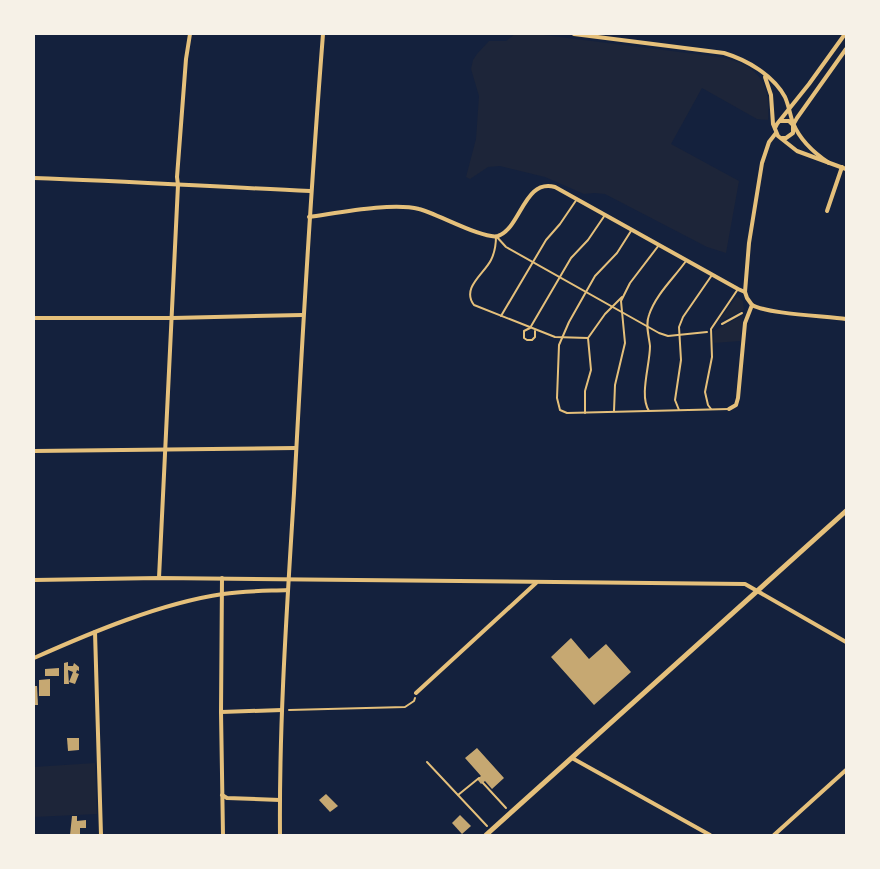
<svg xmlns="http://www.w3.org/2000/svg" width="880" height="869" font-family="'Sofia Sans Condensed',sans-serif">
  <rect width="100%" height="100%" fill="#14213d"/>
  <g fill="#1d2539">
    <path d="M515,34H536L719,57C757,64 771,81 768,120L757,119L702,88L671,144L739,181L726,253L707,247L605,194L594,193L584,194L545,177L500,166L488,167L470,179L466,177L476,139L479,96L471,69L473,60L477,54L489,41H506Z"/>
    <path d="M737,296L743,301L744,310L718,322Z"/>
    <path d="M743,315L740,341L714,343V331Z"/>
    <path d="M95,763L97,814L34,817V767Z"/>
  </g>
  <g fill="#c6a872">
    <path d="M571,638L589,659L606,644L631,672L594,705L551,657Z"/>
    <path d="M68,662V666H73L74,663L79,667V671L77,670L76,673L79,674L75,684L69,682L73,672L68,670L69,684H64V663Z"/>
    <path d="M59,668V676H45V669Z"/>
    <path d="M50,679V696H39V680Z"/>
    <path d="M34,686H37L38,705H34Z"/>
    <path d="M67,738H79V750L68,751Z"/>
    <path d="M477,748L504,778L492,789L485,781L481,784L477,779L481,776L465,758Z"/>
    <path d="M326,794L338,806L330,812L319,800Z"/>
    <path d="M460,815L471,826L462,834L452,823Z"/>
    <path d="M72,816H77V821L86,820V828H80V835H70Z"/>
  </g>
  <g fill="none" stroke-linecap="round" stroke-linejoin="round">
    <g stroke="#e5c07b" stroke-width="2">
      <path d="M722,324L742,313"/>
      <path d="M289,710L405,707L414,701L415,698"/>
      <path d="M427,762L487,826"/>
      <path d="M483,783L506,808"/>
      <path d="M458,795L479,778"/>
    </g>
    <g stroke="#e5c07b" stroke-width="2">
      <path d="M631,231L617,253L595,276L569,322L559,345L557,398L560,410L567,413L729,409"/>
      <path d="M496,236C496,245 495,252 491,260C484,274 461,288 474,305L555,337L588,338L605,314L622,297"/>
      <path d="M496,236L506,247L659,333L668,336L707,332"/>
      <path d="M501,316L546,240L560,224L577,199"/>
      <path d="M535,331V337L532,340H527L524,338V331L530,328L571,258L588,240L605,215"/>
      <path d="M711,409L708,405L705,392L712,357L711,329L738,289"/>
      <path d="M679,410L675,400L681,360L679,327L683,317L712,275"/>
      <path d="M614,411L615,385L625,343L621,301L630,283L659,245"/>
      <path d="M649,411C639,396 650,365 650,346C649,336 645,325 649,315C656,294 674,278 686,261"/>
      <path d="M585,413V391L591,370L588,338"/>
    </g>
    <g stroke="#e5c07b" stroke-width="4">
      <path d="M574,34L724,53C747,60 773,75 785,97C789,106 790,115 793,123C800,140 814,153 829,163"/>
      <path d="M765,77L771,95L773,124L778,136L797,151L846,169"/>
      <path d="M780,121H789L793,125"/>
      <path d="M775,128L777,124L809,84L845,34"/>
      <path d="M782,138H786L793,133V125L797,118L846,49"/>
      <path d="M34,178C126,181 218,187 310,191"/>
      <path d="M827,211L842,167"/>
      <path d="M309,217C338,213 392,202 419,209C436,213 484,240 498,236C521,228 524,178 555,187L738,289L745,292"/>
      <path d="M752,305C768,314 825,316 846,319"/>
      <path d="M34,318H173L302,315"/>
      <path d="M729,409L736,405L738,398L745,323L752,305L747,298L745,292L749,243L762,163L769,142L776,133"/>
      <path d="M34,451L296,448"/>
      <path d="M159,578L178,185L177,177L186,59L190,34"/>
      <path d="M222,578L221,712L223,835"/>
      <path d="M34,580L159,578L745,584L846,642"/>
      <path d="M95,632L101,835"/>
      <path d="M34,658C90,633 161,603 223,594C244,591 266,591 288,590"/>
      <path d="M416,693L536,583"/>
      <path d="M221,712L282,710"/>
      <path d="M572,758L710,835"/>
      <path d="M222,795L227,798L280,800"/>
      <path d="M280,835C279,721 287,607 294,493C302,340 311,187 323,34"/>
      <path d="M774,835L846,770"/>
    </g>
    <path stroke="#e5c07b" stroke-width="5" d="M486,835L846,511"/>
  </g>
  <rect width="880" height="869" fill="none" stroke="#f6f1e7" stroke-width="70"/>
</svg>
